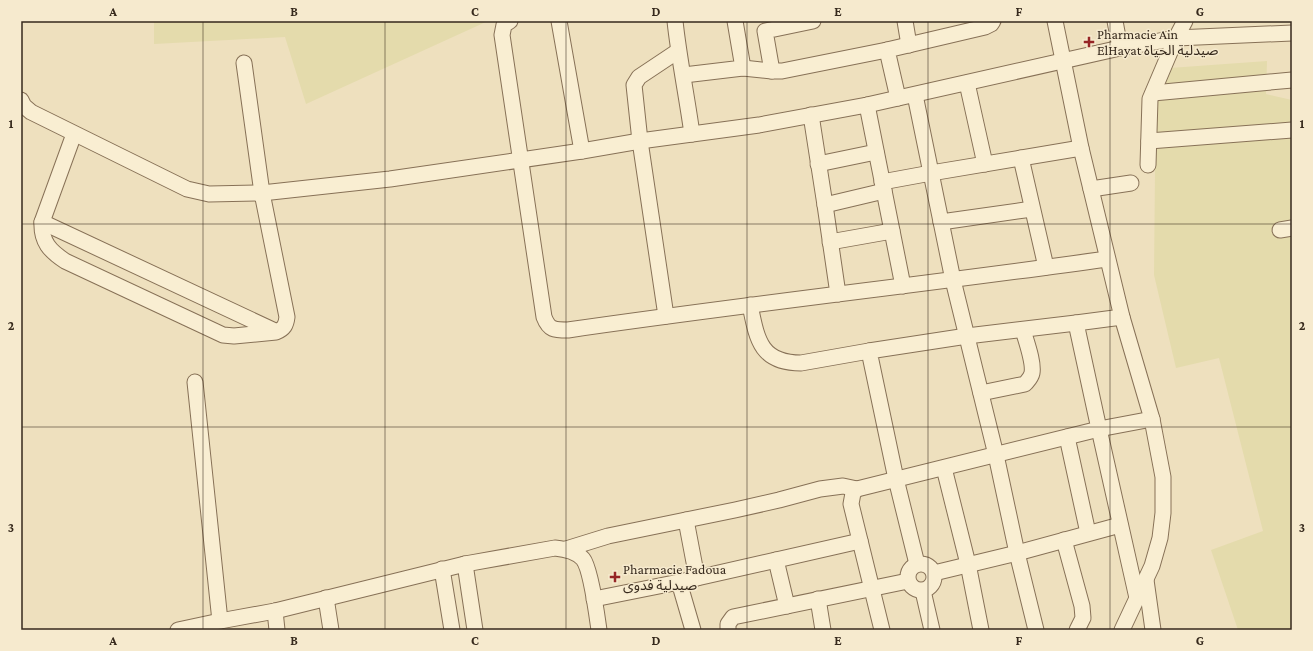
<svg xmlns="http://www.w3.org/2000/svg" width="1313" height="651" font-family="'Crimson Pro','Noto Sans Arabic',serif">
  <rect width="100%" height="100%" fill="#eee0be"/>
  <g fill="#e4dbac">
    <path d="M154,21H488L306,104L285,37L154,44Z"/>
    <path d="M1267,61L1266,94L1292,100V630H1238L1211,550L1263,531L1219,358L1176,368L1154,275L1156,69Z"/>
  </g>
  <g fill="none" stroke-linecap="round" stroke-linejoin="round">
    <defs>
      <g id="minor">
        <path d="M510,21L504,25L502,35L544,317C549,330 554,330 568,330C747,304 928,284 1107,259"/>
        <path d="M559,21L582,151"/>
        <path d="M675,21C679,59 687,97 692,134"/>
        <path d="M905,21L909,45"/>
        <path d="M1055,21L1081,148L1122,317L1152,419L1163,477V513L1160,538L1152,566L1122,630"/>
        <path d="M1115,21L1120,48"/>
        <path d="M743,68L772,71H782L887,50"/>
        <path d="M772,71L765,31L813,21"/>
        <path d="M684,75L743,68L735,21"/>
        <path d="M967,83L985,164"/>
        <path d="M1153,93L1292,80"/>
        <path d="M915,95L953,280L996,455L1017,553L1036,630"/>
        <path d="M898,98L887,50L985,27L991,24L993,21"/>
        <path d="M21,100L24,106L31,112L187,189L209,194L262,193L390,179L582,151L640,141L759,125L867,105L1120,48L1176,38L1185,21"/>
        <path d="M867,105L903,286"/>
        <path d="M811,115L825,205L884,191"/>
        <path d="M74,134L42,222C41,242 50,251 65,261L223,335L234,336L276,332C284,329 286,325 287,317L262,193L244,63"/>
        <path d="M1149,141L1292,130"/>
        <path d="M1021,158L1046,267"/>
        <path d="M818,164L876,152"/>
        <path d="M1148,165L1150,99L1176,38L1292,33"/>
        <path d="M882,182L931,173L1081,148"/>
        <path d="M1091,189L1131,183"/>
        <path d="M825,205L838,294"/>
        <path d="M42,222L275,331"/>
        <path d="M941,222L1032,209"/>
        <path d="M1280,230L1292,228"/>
        <path d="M830,242L892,231"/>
        <path d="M750,305C757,339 760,363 801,363L869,351"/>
        <path d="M666,316L640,141L634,85L639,77L678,51"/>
        <path d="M1122,317L1076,323L1099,429L1137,598"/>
        <path d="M195,382L220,621"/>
        <path d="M981,393L1025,384C1028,380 1031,378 1032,373C1034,362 1026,341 1023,330"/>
        <path d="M1067,437L1088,533"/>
        <path d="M944,468L968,564L981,630"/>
        <path d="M686,520L697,578"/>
        <path d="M1064,540L1082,606L1083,618L1077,630"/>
        <path d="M566,549L608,536L735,510L779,500L820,489L843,486L857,489"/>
        <path d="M776,560L787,606"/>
        <circle cx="921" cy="577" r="13"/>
        <path d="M465,564L475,630"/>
        <path d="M917,564L896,479L869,351L967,336L1076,323"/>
        <path d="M442,569L452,630"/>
        <path d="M934,573L1017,553L1120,525"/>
        <path d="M1146,580L1153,630"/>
        <path d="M679,582L860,541"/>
        <path d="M923,591L932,630"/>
        <path d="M326,598L331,630"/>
        <path d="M594,599L679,582L693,630"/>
        <path d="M818,599L823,630"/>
        <path d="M275,611L277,630"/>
        <path d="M178,630L220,621L275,611L465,564L555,548C565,549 576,551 583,559C591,569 597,616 599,630"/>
        <path d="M728,630V624L733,617L908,581"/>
        <path d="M882,630L851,504L853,493L857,489L1099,429L1152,419"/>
      </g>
    </defs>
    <use href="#minor" stroke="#877157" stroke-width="17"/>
    <use href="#minor" stroke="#f9eed2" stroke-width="15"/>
  </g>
  <path fill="none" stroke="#36291c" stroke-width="1" stroke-opacity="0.55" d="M203,21V630M385,21V630M566,21V630M747,21V630M928,21V630M1110,21V630M21,224H1292M21,427H1292"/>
  <g fill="#962626" stroke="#f6eace" stroke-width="1.5">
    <path d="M1087 36h4v4h4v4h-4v4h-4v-4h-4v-4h4z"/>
    <path d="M613 571h4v4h4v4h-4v4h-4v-4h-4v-4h4z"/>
  </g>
  <g text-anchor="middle" stroke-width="3" stroke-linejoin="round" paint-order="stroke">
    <g font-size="14" fill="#36291c" stroke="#f6eace" text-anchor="start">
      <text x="1097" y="39">Pharmacie Ain<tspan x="1097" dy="16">ElHayat صيدلية الحياة</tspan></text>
      <text x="623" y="574">Pharmacie Fadoua<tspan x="623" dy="16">صيدلية فدوى</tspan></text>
    </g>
  </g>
  <rect width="1313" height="651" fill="none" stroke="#f6eace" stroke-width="44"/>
  <rect x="22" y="22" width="1269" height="607" fill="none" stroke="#36291c" stroke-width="1.5"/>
  <g font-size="13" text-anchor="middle" font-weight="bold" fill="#36291c">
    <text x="113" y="16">A</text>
    <text x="294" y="16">B</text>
    <text x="475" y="16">C</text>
    <text x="656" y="16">D</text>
    <text x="838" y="16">E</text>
    <text x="1019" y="16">F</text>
    <text x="1200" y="16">G</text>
    <text x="11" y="128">1</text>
    <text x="1302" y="128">1</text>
    <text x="11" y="330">2</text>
    <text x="1302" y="330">2</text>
    <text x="11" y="532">3</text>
    <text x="1302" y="532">3</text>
    <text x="113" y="645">A</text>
    <text x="294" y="645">B</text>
    <text x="475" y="645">C</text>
    <text x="656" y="645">D</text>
    <text x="838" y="645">E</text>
    <text x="1019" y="645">F</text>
    <text x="1200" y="645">G</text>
  </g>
</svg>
